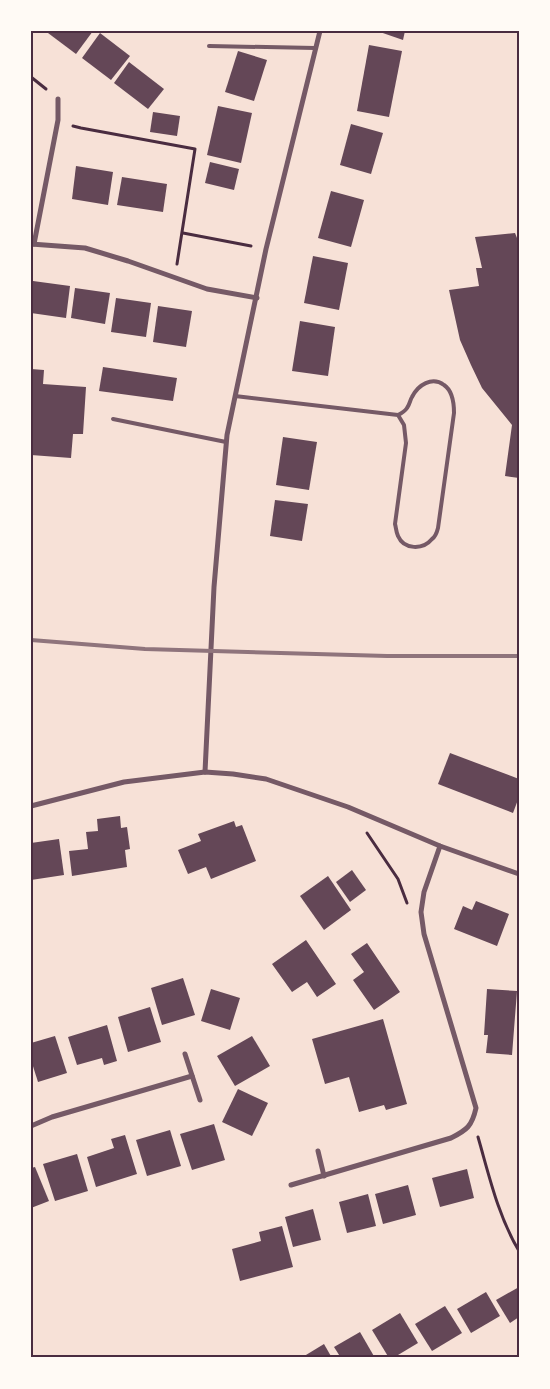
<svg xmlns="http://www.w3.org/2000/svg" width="550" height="1389" font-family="'Exo 2',sans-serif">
  <rect width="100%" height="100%" fill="#f7e1d7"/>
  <g fill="#644757">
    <path d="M49,31H93L76,54L48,33Z"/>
    <path d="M377,31H405L403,40Z"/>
    <path d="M100,33L130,56L111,80L82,58Z"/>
    <path d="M369,45L402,51L389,117L357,111Z"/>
    <path d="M238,51L267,60L254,101L225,92Z"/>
    <path d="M129,62L164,89L148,109L114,83Z"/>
    <path d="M218,106L252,113L241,163L207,155Z"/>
    <path d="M153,112L180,116L177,136L150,132Z"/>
    <path d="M351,124L383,133L371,174L340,165Z"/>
    <path d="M210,162L239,169L234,190L205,183Z"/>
    <path d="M76,166L113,172L108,205L72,199Z"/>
    <path d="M122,177L167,184L163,212L117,205Z"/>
    <path d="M331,191L364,200L351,247L318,238Z"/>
    <path d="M515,233L519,243V478L505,476L512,425L482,388L471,365L460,340L449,290L479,286L476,268H482L475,237Z"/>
    <path d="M313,256L348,263L339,310L304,303Z"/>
    <path d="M33,281L70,286L66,318L31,313Z"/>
    <path d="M75,288L110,293L105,324L71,318Z"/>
    <path d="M116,298L151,303L146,337L111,332Z"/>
    <path d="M158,306L192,311L186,347L153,342Z"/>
    <path d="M300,321L335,327L328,376L292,371Z"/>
    <path d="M103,367L177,378L173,401L99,391Z"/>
    <path d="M31,369L44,370L43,384L86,387L83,434H73L71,458L31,455Z"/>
    <path d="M283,437L317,442L309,490L276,485Z"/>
    <path d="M275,500L308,504L302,541L270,536Z"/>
    <path d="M450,753L519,779V797L513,813L438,784Z"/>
    <path d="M120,816L121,828L127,827L130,849L125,850L127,867L72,876L69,851L88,849L86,832L98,831L97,819Z"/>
    <path d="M234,821L236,827L242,825L256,861L211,879L206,867L188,874L178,850L201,841L198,834Z"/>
    <path d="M59,839L64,875L31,880V843Z"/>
    <path d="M352,870L366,890L350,902L336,882Z"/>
    <path d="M328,876L351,910L324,930L300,896Z"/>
    <path d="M476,901L509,914L497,946L454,929L463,906L472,910Z"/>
    <path d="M306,940L336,984L317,997L307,982L292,992L272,964Z"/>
    <path d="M367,943L400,992L374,1010L353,980L364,972L351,954Z"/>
    <path d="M183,978L195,1015L162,1025L151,988Z"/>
    <path d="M211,989L240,998L230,1030L201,1021Z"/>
    <path d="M487,989L517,991L512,1055L486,1053L488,1035H484Z"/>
    <path d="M150,1007L161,1042L128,1052L118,1017Z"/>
    <path d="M383,1019L407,1104L386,1110L384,1105L359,1112L349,1077L325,1084L312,1039Z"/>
    <path d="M107,1025L117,1061L104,1065L102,1058L77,1065L68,1037Z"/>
    <path d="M55,1036L67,1073L38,1082L31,1060V1043Z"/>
    <path d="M252,1036L270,1066L235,1086L217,1056Z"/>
    <path d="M238,1089L268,1103L252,1136L222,1122Z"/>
    <path d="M214,1124L225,1160L192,1170L180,1134Z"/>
    <path d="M170,1130L181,1166L147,1176L136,1140Z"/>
    <path d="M125,1135L137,1174L96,1187L87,1157L114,1148L111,1139Z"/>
    <path d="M77,1154L88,1191L55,1201L43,1164Z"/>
    <path d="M35,1167L49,1201L31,1208V1168Z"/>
    <path d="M467,1169L474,1198L440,1207L432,1178Z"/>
    <path d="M408,1185L416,1215L383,1224L375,1194Z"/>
    <path d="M368,1194L376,1226L347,1233L339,1202Z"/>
    <path d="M313,1209L321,1240L293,1247L285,1217Z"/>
    <path d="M282,1226L293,1267L240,1281L232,1249L261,1241L259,1232Z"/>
    <path d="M519,1287V1317L510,1323L496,1300Z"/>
    <path d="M486,1292L500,1316L471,1333L457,1309Z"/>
    <path d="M445,1306L462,1333L432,1351L415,1324Z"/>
    <path d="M400,1313L418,1343L393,1358H389L372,1330Z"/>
    <path d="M360,1332L375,1358H341L334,1347Z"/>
    <path d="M324,1344L332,1358H301Z"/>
  </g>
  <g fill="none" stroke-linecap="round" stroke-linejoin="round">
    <g stroke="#4a2c40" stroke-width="3">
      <path d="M31,77L46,89"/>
      <path d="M73,126L81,128L195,149L177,264"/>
      <path d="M183,233L251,246"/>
      <path d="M367,833L398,879L407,903"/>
      <path d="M478,1137C489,1175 498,1216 519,1251"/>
    </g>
    <g stroke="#755966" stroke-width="4">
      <path d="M209,46L315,48"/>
      <path d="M235,396L398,415C402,413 405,411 407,408C410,404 410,400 412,397C418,385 432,376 444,385C453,391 454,403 454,413L438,528C437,532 435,537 432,539C423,550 404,550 398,536C396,532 396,527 395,524L406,443L404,425L398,415"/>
      <path d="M113,419L226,442"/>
    </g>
    <g stroke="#755966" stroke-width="5">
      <path d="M31,244L85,248L128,261L207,289L257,298"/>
      <path d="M34,244L58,120V99"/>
      <path d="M205,772L214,587L227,435L266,249L320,31"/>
      <path d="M31,806L124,782L205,772L233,774L266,779L348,807L440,846L519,874"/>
      <path d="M185,1054L200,1100"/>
      <path d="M31,1126L52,1117L192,1076"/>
      <path d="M318,1151L324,1176"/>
      <path d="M291,1185L451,1138C467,1130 472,1126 476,1108L424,934L421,912L424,892L440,846"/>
    </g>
    <path stroke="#8f747c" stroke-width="4" d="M31,640L145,649L387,656H519"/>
  </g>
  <rect width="550" height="1389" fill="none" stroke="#fffaf5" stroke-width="65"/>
  <rect x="32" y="32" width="486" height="1324" fill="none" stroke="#4a2c40" stroke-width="2"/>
</svg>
